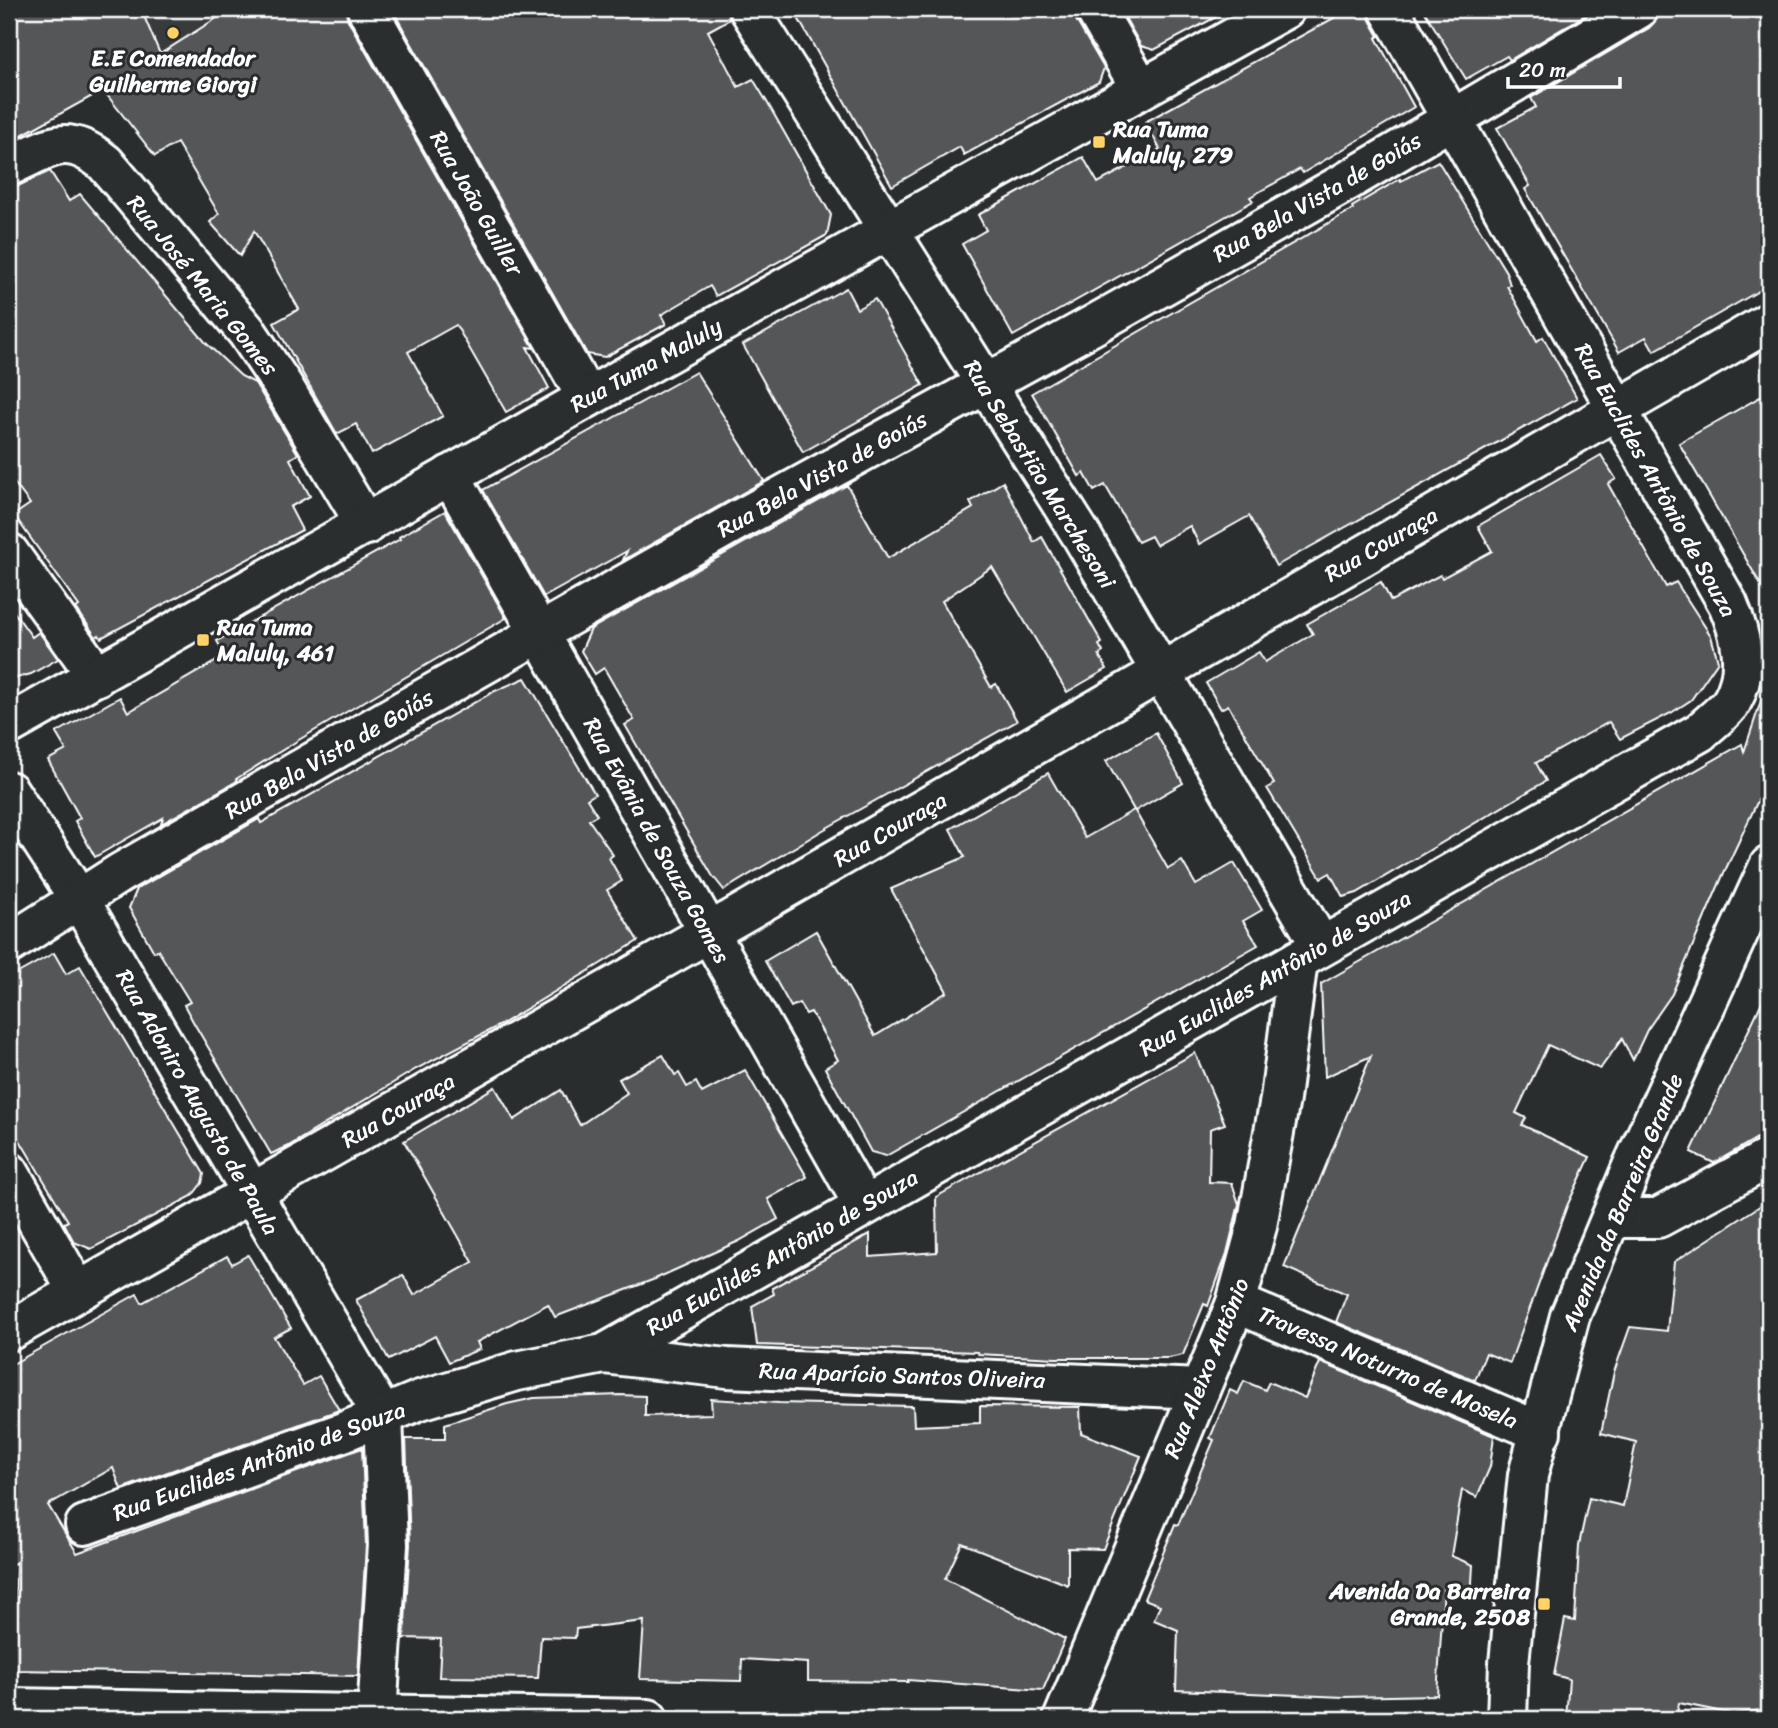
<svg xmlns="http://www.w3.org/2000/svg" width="1778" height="1728" font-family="Sriracha,sans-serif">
  <rect width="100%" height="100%" fill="#2a2d2e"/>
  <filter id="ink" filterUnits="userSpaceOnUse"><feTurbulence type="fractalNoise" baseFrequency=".0143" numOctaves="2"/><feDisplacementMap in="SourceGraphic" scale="14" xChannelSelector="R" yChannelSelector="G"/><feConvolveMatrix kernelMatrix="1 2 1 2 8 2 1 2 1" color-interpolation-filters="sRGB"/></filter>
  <g filter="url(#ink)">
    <path fill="#373a3b" d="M141,9H231L162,54Z"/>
    <g fill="#555758" stroke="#fff" stroke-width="2">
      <path d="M9,9H141L160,54L231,9H345L348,20L534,348L527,347L549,388L506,412L456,325L408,352L443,416L372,454L356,424L337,434L274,323L299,309L254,231L240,256L210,222L219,214L177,143L155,156L103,90L9,142Z"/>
      <path d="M392,9H727L730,19L708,31L738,87L753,79L767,102L831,215L827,235L716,296L710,286L661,315L666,324L605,357L587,354Z"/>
      <path d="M793,9H1073L1076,20L1104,68L1099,82L964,155L960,147L892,186Z"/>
      <path d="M1120,9H1231L1154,50L1141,46Z"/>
      <path d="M1350,9H1367L1370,20L1379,36L1376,38L1414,107L1303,173L1300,169L1250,197L1253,201L1013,336L962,244L986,230L978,215L1083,157L1098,183L1160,149L1145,122Z"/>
      <path d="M1423,9H1595L1510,60L1507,56L1466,79Z"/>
      <path d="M1660,9H1769V285L1654,351L1646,337L1619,352L1525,189L1530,186L1497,128L1536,107L1531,98L1649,28L1657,19Z"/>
      <path d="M1438,161L1506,272L1510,285L1507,286L1537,341L1543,337L1577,398L1276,566L1249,516L1199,544L1190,526L1156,545L1151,536L1138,542L1105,485L1094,491L1084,473L1079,476L1032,393L1353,209L1352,207L1400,179L1401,181Z"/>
      <path d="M50,171L69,201L80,194L206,343L241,376L255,383L298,454L290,459L310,496L290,507L302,530L101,638L99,635L96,637L76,608L79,606L14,515L30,504L9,476V188L18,186Z"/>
      <path d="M846,288L857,309L875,299L923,385L803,452L743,345Z"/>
      <path d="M696,372L764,481L623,560L627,551L544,597L483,490Z"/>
      <path d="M1769,392V599L1679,443Z"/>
      <path d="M1601,455L1616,479L1608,484L1666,587L1676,582L1711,636L1718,661L1691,700L1671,713L1620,739L1609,722L1536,763L1546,781L1357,893L1343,897L1330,873L1321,878L1267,788L1274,784L1228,705L1221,709L1206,683L1259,652L1265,662L1313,634L1307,624L1381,582L1391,601L1440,575L1442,578L1492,551L1478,526Z"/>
      <path d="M1003,482L1034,542L1042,537L1102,643L1099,645L1103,652L1099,655L1107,669L1067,692L992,567L942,601L991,687L996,684L1017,721L823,830L724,890L712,875L625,725L634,720L604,668L595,674L581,651L591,629L847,485L888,558L973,508L970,502Z"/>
      <path d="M445,511L506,618L297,741L236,779L237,781L161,824L163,818L95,857L75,821L80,818L48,760L66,750L56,733L120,697L128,712L225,656L217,641L400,539L399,537Z"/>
      <path d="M9,605L32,637L39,632L58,659L31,674L9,680Z"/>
      <path d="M525,678L595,794L587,799L597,815L589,820L613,855L609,858L622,881L607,890L638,941L500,1025L416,1069L287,1147L271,1154L195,1025L184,1005L190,1002L158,950L154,952L129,908L137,889L259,819L261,823L495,691Z"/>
      <path d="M1764,692H1769V777L1723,875L1672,994L1647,1030L1633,1060L1622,1039L1600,1069L1548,1045L1516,1113L1526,1118L1522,1125L1590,1157L1567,1206L1510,1363L1486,1353L1475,1380L1336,1322L1347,1294L1284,1267L1371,1056L1325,1077L1321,984L1742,744L1744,752Z"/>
      <path d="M1156,733L1183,783L1135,811L1168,869L1182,861L1196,885L1234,863L1262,910L1243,921L1258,945L886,1156L871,1152L825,1068L838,1060L811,1012L806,1014L799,1003L791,1007L765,961L816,931L875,1036L947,992L891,889L965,857L950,829L1048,773L1085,838L1134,810L1106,761Z"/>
      <path d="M54,953L66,974L80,966L204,1174L202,1183L192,1196L91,1249L74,1242L64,1223L68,1221L9,1122V978Z"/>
      <path d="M1769,987V1131L1714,1163L1691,1152Z"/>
      <path d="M1195,1053L1225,1124L1210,1129L1209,1182L1232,1183L1239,1204L1227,1253L1208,1306L1204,1304L1183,1355L1169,1358H1056L978,1354L977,1352L757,1345L752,1306L774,1294L772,1288L870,1234V1257L937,1252L936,1197Z"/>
      <path d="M663,1055L675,1075L679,1073L687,1087L696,1082L702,1093L745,1070L807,1177L768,1199L778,1219L739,1241L655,1279L568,1312L555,1317L548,1304L477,1342L480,1349L449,1362L435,1336L389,1360L356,1300L403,1275L414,1295L473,1262L404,1141L495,1087L514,1120L561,1090L580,1125L627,1093L619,1079Z"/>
      <path d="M1769,1200V1709L1732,1714L1679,1703L1676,1719H1566L1569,1679L1554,1675L1565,1619L1575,1621L1579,1545L1589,1498L1623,1506L1636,1442L1601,1433L1614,1372L1630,1327L1667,1331L1674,1262Z"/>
      <path d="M248,1255L291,1328L274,1337L303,1385L319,1376L339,1410L121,1489L113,1468L48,1505L77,1553L362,1448L366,1545L358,1676L13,1670L16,1562L9,1567V1366L137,1294L142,1303L227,1256L232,1264Z"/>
      <path d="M1320,1362L1494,1436L1490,1467L1477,1497L1462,1490L1451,1556L1473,1565L1471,1599L1444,1588L1437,1695L1344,1697L1176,1690L1178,1630L1154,1620L1160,1605L1144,1599L1175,1524L1178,1525L1214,1440L1210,1438L1230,1390L1238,1394L1244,1381L1265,1390L1269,1382L1305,1398Z"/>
      <path d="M620,1395L645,1396V1416L712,1414L711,1399L779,1403L913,1406L914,1426L980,1423V1406L1080,1407L1081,1433L1141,1456L1103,1549L1068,1548V1585L962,1543L945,1579L1065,1639L1043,1690L908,1680V1682L808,1681V1663L742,1659L741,1681L640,1679L644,1621L576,1629L575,1638L541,1637L538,1678L439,1677L441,1639L404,1638L410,1544L406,1439H445V1424L507,1404L534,1398Z"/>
    </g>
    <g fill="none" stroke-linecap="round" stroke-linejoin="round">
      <defs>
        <g id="minor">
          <path d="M367,9L587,398"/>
          <path d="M749,9L1080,533L1321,946"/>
          <path d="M1095,9L1141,89"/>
          <path d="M9,166C50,148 65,131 105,163L247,332L283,386L366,525"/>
          <path d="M450,475L864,1206"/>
          <path d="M9,553L97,676"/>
          <path d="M9,725L587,398L1285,9"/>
          <path d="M9,791L79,899L383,1416L388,1545L377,1714"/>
          <path d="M9,944L120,873L409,707L740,519L1095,324L1339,186L1638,9"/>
          <path d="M9,1172L78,1292"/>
          <path d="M1611,1218H1658L1769,1158"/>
          <path d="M1236,1303L1541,1432"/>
          <path d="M9,1331L743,913L1769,322"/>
          <path d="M604,1354L727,1368L1200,1389"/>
          <path d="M85,1525L343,1432L420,1400L517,1371L604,1354L1700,732C1709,723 1725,712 1732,701C1750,669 1741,635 1728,604L1389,9"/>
          <path d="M9,1708L648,1719"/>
          <path d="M1063,1719L1236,1303L1257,1226L1280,1099L1298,960"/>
        </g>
        <path id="major" d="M1507,1719L1509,1663L1528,1475L1570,1316L1632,1167L1769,866"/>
      </defs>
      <use href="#minor" stroke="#fff" stroke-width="44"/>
      <use href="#major" stroke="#fff" stroke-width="44"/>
      <use href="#minor" stroke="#2a2d2e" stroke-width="38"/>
      <use href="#major" stroke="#2a2d2e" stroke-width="38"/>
    </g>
  </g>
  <g fill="#ffd166" stroke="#2a2d2e" stroke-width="2.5">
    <circle cx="173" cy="33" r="7"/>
    <rect x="1092" y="135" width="14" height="14" rx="3.5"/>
    <rect x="196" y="633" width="14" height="14" rx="3.5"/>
    <rect x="1537" y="1597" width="14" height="14" rx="3.5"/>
  </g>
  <g text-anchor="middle" stroke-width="6" stroke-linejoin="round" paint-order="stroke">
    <g font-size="23" font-weight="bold" fill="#fff" stroke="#2a2d2e" text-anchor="start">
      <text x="173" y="66" text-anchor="middle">E.E Comendador<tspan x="173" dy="26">Guilherme Giorgi</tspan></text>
      <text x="1113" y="137">Rua Tuma<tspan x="1113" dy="26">Maluly, 279</tspan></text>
      <text x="217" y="635">Rua Tuma<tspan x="217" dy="26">Maluly, 461</tspan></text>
      <text x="1530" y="1599" text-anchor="end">Avenida Da Barreira<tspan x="1530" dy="26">Grande, 2508</tspan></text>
    </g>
    <g font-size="23" fill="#fff" stroke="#2a2d2e">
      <text transform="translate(1317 197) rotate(-30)" y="8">Rua Bela Vista de Goiás</text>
      <text transform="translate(477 203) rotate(60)" y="8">Rua João Guiller</text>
      <text transform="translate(203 285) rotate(51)" y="8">Rua José Maria Gomes</text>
      <text transform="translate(646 365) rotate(-29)" y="8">Rua Tuma Maluly</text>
      <text transform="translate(822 474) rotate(-29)" y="8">Rua Bela Vista de Goiás</text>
      <text transform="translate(1040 474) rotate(58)" y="8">Rua Sebastião Marchesoni</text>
      <text transform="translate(1656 480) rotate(61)" y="8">Rua Euclides Antônio de Souza</text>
      <text transform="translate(1381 544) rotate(-30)" y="8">Rua Couraça</text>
      <text transform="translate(329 754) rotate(-30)" y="8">Rua Bela Vista de Goiás</text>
      <text transform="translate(890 829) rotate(-30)" y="8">Rua Couraça</text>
      <text transform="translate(657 840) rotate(61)" y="8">Rua Evânia de Souza Gomes</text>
      <text transform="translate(1275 973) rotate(-30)" y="8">Rua Euclides Antônio de Souza</text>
      <text transform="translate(198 1102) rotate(60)" y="8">Rua Adoniro Augusto de Paula</text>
      <text transform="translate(398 1110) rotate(-30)" y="8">Rua Couraça</text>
      <text transform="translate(1622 1202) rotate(-67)" y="8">Avenida da Barreira Grande</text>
      <text transform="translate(782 1252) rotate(-30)" y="8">Rua Euclides Antônio de Souza</text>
      <text transform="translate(1388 1367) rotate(23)" y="8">Travessa Noturno de Mosela</text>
      <text transform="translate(1206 1368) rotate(-68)" y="8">Rua Aleixo Antônio</text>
      <text transform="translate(902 1375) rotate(2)" y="8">Rua Aparício Santos Oliveira</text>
      <text transform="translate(259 1461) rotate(-20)" y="8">Rua Euclides Antônio de Souza</text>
    </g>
  </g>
  <rect width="1778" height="1728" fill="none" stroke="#2a2d2e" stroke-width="35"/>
  <rect x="18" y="18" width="1743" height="1693" fill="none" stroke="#fff" stroke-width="2.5" filter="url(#ink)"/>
  <path d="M1508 77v10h112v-10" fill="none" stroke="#ffffff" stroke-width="3.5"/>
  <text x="1519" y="77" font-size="21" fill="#ffffff" stroke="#2a2d2e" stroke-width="5" paint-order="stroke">20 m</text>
</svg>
